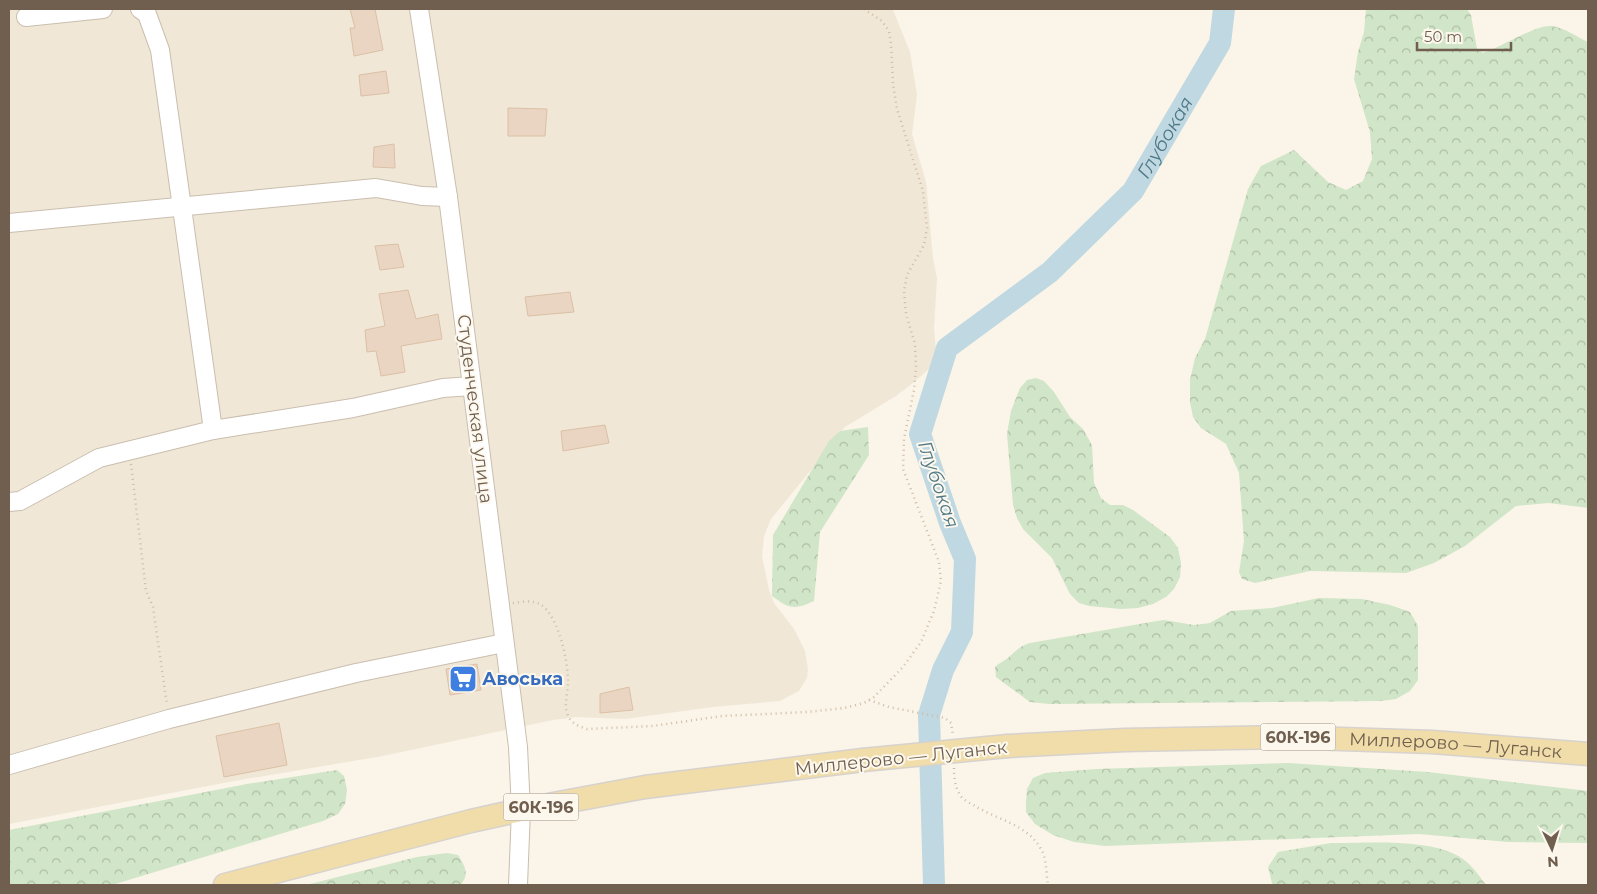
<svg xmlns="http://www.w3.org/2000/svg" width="1597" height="894" font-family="Montserrat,sans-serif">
  <defs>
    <pattern id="forest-crowns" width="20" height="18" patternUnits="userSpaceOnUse" patternTransform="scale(1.25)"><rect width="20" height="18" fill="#d1e5c8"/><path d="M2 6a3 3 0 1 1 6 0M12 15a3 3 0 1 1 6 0" fill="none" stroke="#aebda5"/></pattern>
  </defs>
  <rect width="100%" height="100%" fill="#faf5e8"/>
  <path fill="#f0e7d7" d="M9,9H890L893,10L910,52L917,95L912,134L926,182L933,258L937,278L934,328L936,353L929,369L913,383L896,396L845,427L829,444L820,459L771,519L764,536L762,556L769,590L774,603L794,629L805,651L808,669L807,678L799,691L780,701L713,707L625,719L576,717L553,720L383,756L234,781L9,824Z"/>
  <g fill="url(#forest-crowns)">
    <path d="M1366,9H1467L1471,15L1477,49L1483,53C1500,48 1536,24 1552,26C1565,28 1577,37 1588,42V508L1549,503L1516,506L1465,546L1434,563L1406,573L1310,571L1255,583L1242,579L1239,572L1244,541L1239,473L1226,444L1201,428L1193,417L1190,402V380L1195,358L1205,339L1248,189L1261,166L1294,150L1328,182L1346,190L1363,181L1372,159L1370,132L1354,79L1358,52L1364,32Z"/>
    <path d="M1036,378L1044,381L1054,392L1070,417L1083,429L1092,445L1094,483L1101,498L1110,505H1123L1133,510L1170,537L1178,548L1181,563L1180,577L1174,589L1166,597L1153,604L1138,608L1121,609L1089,606L1079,603L1070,594L1052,558L1023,529L1017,518L1013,505L1007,434L1011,411L1020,388L1027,380Z"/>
    <path d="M868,427L869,455L820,532L814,601C795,610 789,609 772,596L773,535L829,441L840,431Z"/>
    <path d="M1319,598L1362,599L1390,605L1410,612L1418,626V680L1410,691L1396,699L1381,701L1049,704L1030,702L996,677L995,667C1000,662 1005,661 1009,657C1017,650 1020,646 1030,643L1157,621L1164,620L1194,625L1210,623L1231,611L1272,608Z"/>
    <path d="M1288,763L1428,772L1588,791V843L1508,842L1419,834L1105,846L1074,842L1053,835L1035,824L1026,812V802L1027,789L1033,778L1045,773L1096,769Z"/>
    <path d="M337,770L344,776L347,790L345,804L338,814L323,821L112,885H9V830L247,784Z"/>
    <path d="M1331,843C1366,843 1431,838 1460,857C1471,864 1478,874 1486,885H1273L1272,883L1268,867L1278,852Z"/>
    <path d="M447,853L458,855C465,866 470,875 460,885H306L417,857Z"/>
  </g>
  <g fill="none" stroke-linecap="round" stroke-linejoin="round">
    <path stroke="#bfd8e1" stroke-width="22" id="s1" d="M934,885L929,715L943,670L962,632L965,559L950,523L920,434L947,348L1050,272L1133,191L1220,43L1224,9"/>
  </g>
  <g fill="#e9d5c1" stroke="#dcc0a6">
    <path d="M350,9H375L383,50L354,56L350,28H355Z"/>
    <path d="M386,71L389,93L361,96L359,75Z"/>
    <path d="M508,108L547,109L545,136H508Z"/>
    <path d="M394,144L395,168L373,167L374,147Z"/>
    <path d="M398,244L404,267L380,270L375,246Z"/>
    <path d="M408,290L416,319L438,314L442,339L401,346L405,372L381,376L376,351L367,352L365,330L385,326L379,294Z"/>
    <path d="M570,292L574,312L528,316L525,297Z"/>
    <path d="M605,425L609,443L563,451L561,431Z"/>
    <path d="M477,664L481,690L450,695L446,669Z"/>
    <path d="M629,687L633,710L600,713V694Z"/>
    <path d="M279,723L287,765L224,777L216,736Z"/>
  </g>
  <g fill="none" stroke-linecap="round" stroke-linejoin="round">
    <defs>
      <g id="minor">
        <path d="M140,9L147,14L160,50L213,430"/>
        <path d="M419,9L448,197L518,747L521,810L518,885"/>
        <path d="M26,17L103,9"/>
        <path d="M9,223L376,188L422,196L448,197"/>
        <path d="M9,502L20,501L99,458L213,430L353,408L443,388L472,386"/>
        <path d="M9,765L169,719L356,673L504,643"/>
      </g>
      <g id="major">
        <path id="s2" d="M1008,746L1125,740L1281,737L1432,742L1588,754"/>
        <path d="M225,885L471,821L521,810L645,787L863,760"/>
      </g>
    </defs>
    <use href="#minor" stroke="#cabeaf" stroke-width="20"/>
    <use href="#major" stroke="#d7d2ce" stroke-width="25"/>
    <g stroke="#d0bba6" stroke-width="2.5" stroke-dasharray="1 4" stroke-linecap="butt">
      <path d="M131,464L146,591L153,607L167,705"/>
      <path d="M513,603C522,602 532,600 540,604C559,616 568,661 568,682C568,692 564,703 567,713C570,723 578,726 587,729L653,726L722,716L808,712L844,708L864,703L874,697L903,667L921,642L934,611L941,581L939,562L903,469L904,439L914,390L916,367L915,344L906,314L904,291L907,275L924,245L927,228L923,191L897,109L893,84L891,44L889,31L882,21L864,9"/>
      <path d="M869,700L889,707L945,718L951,723L953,735"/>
      <path d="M954,768C954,777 955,787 960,795C963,800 970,803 975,806C998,820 1029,825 1042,851C1047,861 1046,874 1048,885"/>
    </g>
    <use href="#minor" stroke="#fff" stroke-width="18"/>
    <use href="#major" stroke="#f0dda9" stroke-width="22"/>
    <defs>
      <path id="major-bridge" d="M863,760L1008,746"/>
    </defs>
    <use href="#major-bridge" stroke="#d7d2ce" stroke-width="25" stroke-linecap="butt"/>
    <use href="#major-bridge" stroke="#f0dda9" stroke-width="22"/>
  </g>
  <defs>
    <symbol id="supermarket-square" viewBox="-11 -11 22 22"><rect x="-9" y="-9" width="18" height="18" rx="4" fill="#3f7fe0" stroke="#fdf8ee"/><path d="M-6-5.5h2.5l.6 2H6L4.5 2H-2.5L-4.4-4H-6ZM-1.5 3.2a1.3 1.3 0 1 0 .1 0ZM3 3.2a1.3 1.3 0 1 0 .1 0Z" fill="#fff"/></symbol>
  </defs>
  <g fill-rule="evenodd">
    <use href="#supermarket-square" x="447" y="663" width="32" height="32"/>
  </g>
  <g text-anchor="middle" stroke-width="4" stroke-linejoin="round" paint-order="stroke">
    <g fill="#fdf8ee" stroke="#9a8d7f" stroke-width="1">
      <rect x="1260.5" y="723.5" width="75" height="27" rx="4"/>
      <rect x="503.5" y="793.5" width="75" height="27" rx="4"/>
    </g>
    <g font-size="16" font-weight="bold" fill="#705f4f">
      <text x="1298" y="743">60К-196</text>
      <text x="541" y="813">60К-196</text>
    </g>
    <g font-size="18" fill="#705f4f" stroke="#fdf8ee">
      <text transform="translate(475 409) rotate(83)" y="6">Студенческая улица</text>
      <text dy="6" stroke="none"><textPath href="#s2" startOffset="448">Миллерово — Луганск</textPath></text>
      <text transform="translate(901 758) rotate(-6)" y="6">Миллерово — Луганск</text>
    </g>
    <g font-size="18" font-weight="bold" fill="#366cbe" stroke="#fdf8ee" text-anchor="start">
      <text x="482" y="685">Авоська</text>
    </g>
    <g font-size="19" font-style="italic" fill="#4f7887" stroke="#fdf8ee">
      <text dy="7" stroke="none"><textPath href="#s1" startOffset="862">Глубокая</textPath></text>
      <text transform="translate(939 484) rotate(71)" y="7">Глубокая</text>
    </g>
  </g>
  <rect width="1597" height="894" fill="none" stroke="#705f4f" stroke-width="20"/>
  <g transform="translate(1552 849) rotate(176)" stroke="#fdf8ee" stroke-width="4" paint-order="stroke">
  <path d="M0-4L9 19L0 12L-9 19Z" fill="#705f4f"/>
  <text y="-8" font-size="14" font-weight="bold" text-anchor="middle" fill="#705f4f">N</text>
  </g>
  <path d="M1417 42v8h94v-8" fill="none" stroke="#705f4f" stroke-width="2.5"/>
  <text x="1424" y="42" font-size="15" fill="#705f4f" stroke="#fdf8ee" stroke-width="4" paint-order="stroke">50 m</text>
</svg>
